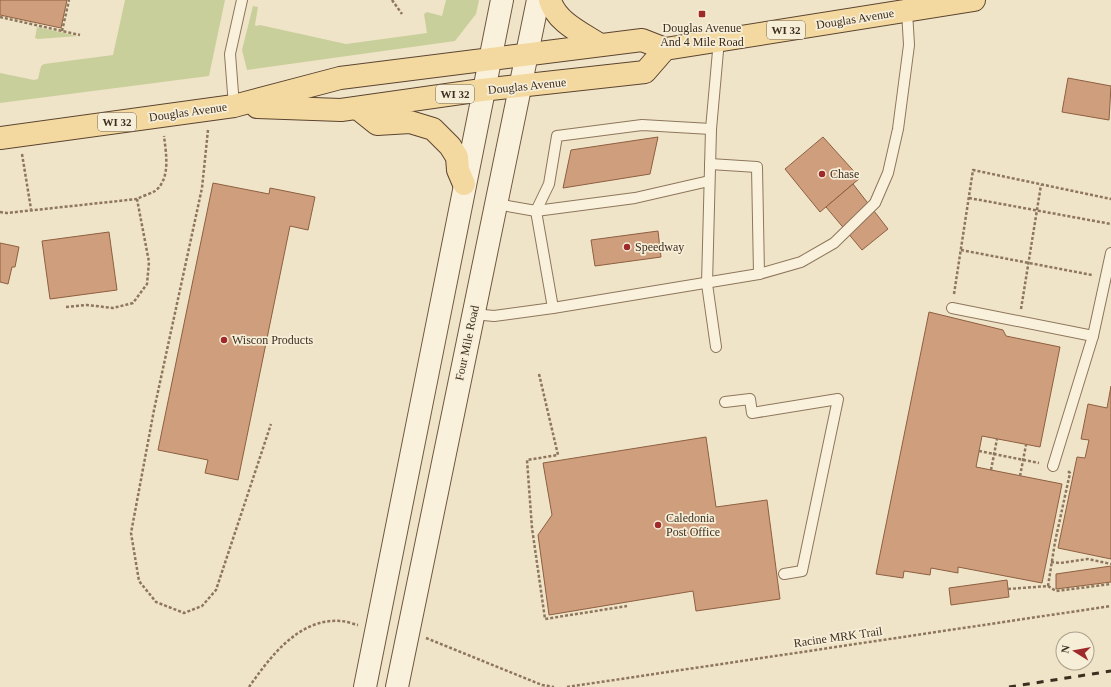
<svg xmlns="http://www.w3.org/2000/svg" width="1111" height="687" font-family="'Times New Roman',serif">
  <rect width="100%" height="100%" fill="#f0e4c8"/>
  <g fill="#c9cf9b">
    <path d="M125,0H225L209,76L0,103V73L34,80L38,79L41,66L44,64L113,55Z"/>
    <path d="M446,0H479L476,14L455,41L247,70L242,50L253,6L258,7L255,25L256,26L260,25L346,44L427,33L424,14L427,12L442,16Z"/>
    <path d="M37,27L78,36L38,39L35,38Z"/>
  </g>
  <g fill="#cf9f7d" stroke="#8d5f41">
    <path d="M0,0H67L61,28L0,15Z"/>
    <path d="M1068,78L1111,86L1109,120L1062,112Z"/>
    <path d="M658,137L650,174L563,188L571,150Z"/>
    <path d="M823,137L860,178L820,212L785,169Z"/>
    <path d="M213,183L269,194L270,188L315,197L308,230L290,226L238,480L205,473L208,460L158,450Z"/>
    <path d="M853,184L888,229L862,250L826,207Z"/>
    <path d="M658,231L661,257L595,266L591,240Z"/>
    <path d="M109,232L117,290L50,299L42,241Z"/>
    <path d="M0,243L19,247L15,267H12L8,284L0,282Z"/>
    <path d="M929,312L1003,330L1006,336L1060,347L1040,447L982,436L976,467L1062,484L1042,583L958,567V573L931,568L930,575L904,571L903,578L876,574Z"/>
    <path d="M1111,386V559L1058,548L1077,457L1085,458L1089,440L1081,439L1088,404L1107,408Z"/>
    <path d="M706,437L716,507L767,500L780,599L696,611L693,591L549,615L538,535L552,515L543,463Z"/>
    <path d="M1111,566V582L1056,589V574Z"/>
    <path d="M1007,580L1009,597L951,605L949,588Z"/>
  </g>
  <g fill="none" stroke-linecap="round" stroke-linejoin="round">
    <defs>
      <g id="lane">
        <path d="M234,106L230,54L242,0"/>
        <path d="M496,204L536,211L635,198L709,181"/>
        <path d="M759,274L801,262L834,243L875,203L888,173L898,129L909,45L907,11"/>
        <path d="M553,308L536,211L549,184L557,136L642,125L711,129"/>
        <path d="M952,308L1093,336"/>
        <path d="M473,314L494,316L553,308L759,274L757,167L710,164"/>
        <path d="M716,347L707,284L711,129L719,40"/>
        <path d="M725,402L750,399L752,413L838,399L802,571L784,574"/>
        <path d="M1053,466L1093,336L1111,253"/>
      </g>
      <g id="secondary">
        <path d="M365,687C412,458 455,229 502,0"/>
        <path d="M397,687L538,0"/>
      </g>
      <g id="primary">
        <path d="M550,0C556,22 582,33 600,45"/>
        <path d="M257,107L341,110L482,90L645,72L665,49"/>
        <path d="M357,108L377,124L410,122L433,129L450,146L457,157L458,170L464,184"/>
        <path d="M0,138L234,106L340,78L642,40L665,49L974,0"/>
      </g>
    </defs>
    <use href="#lane" stroke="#8d765c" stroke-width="12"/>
    <use href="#secondary" stroke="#6f573f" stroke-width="24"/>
    <use href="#primary" stroke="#5b4430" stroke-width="24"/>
    <g stroke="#8d765c" stroke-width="2.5" stroke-dasharray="3 2" stroke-linecap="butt">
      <path d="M392,0L402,14"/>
      <path d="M0,17L80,35"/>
      <path d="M62,31L69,0"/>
      <path d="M208,130L202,188L154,410L131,533L139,581L156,602L184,613L202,606L216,590L271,424"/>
      <path d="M22,154L31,209"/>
      <path d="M969,198L1111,224"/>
      <path d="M0,212L7,213L137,199C142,196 150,194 155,191C171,179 166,153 164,136"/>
      <path d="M961,250L1092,275"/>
      <path d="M954,294L973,170L1111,199"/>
      <path d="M66,307L87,305L113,308L133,303L147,284L149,262L137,199"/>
      <path d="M1021,309L1041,185"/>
      <path d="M539,374L558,455L527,460L532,528L545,619L627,606"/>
      <path d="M979,451L1039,463"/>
      <path d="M991,470L997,439"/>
      <path d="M1020,476L1026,445"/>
      <path d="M1051,562L1060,563L1088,559L1111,564"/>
      <path d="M1048,586L1056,591L1111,584"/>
      <path d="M1008,589L1048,586L1055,542L1070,473L1067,470"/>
      <path d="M426,638L542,685L554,687"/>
      <path d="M249,687C270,657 299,618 340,621C346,621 353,624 358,625"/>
      <path d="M567,687L1111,606"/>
    </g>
    <use href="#lane" stroke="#faf1dc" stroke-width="10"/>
    <use href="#secondary" stroke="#faf1dc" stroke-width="22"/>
    <use href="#primary" stroke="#f3d9a0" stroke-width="22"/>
    <path stroke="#3d2e20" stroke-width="3" stroke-dasharray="7 7" stroke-linecap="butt" d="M1009,687L1111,671"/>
  </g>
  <g fill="#9e2a2b" stroke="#f7eed8" stroke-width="1.5">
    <rect x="698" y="10" width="8" height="8" rx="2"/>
    <circle cx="822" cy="174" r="4"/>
    <circle cx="627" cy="247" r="4"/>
    <circle cx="224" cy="340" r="4"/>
    <circle cx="658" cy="525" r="4"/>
  </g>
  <g text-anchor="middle" stroke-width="3.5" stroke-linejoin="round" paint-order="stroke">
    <g fill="#f7eed8" stroke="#756857" stroke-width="1">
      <rect x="767" y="21" width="38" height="18" rx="3"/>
      <rect x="436" y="85" width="38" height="18" rx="3"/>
      <rect x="98" y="113" width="38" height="18" rx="3"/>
    </g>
    <g font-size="11" font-weight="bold" fill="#3d2e20">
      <text x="786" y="34">WI 32</text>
      <text x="455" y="98">WI 32</text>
      <text x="117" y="126">WI 32</text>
    </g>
    <g font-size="12" fill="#3d2e20" stroke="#f7eed8">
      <text transform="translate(855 19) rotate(-9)" y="4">Douglas Avenue</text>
      <text transform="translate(527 86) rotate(-6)" y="4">Douglas Avenue</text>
      <text transform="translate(188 112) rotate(-8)" y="4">Douglas Avenue</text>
      <text transform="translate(467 343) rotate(-78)" y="4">Four Mile Road</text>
      <text transform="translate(838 637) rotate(-8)" y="4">Racine MRK Trail</text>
    </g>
    <g font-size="12" fill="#3d2e20" stroke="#f7eed8" text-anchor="start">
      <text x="702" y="32" text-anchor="middle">Douglas Avenue<tspan x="702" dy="14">And 4 Mile Road</tspan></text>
      <text x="830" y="178">Chase</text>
      <text x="635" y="251">Speedway</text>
      <text x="232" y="344">Wiscon Products</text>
      <text x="666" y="522">Caledonia<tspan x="666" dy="14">Post Office</tspan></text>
    </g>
  </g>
  <g transform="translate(1075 651) rotate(281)"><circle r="19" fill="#f7eed8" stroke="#ada18e"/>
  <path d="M0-3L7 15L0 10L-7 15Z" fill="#9e2a2b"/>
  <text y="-6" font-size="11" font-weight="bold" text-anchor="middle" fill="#3d2e20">N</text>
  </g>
</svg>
